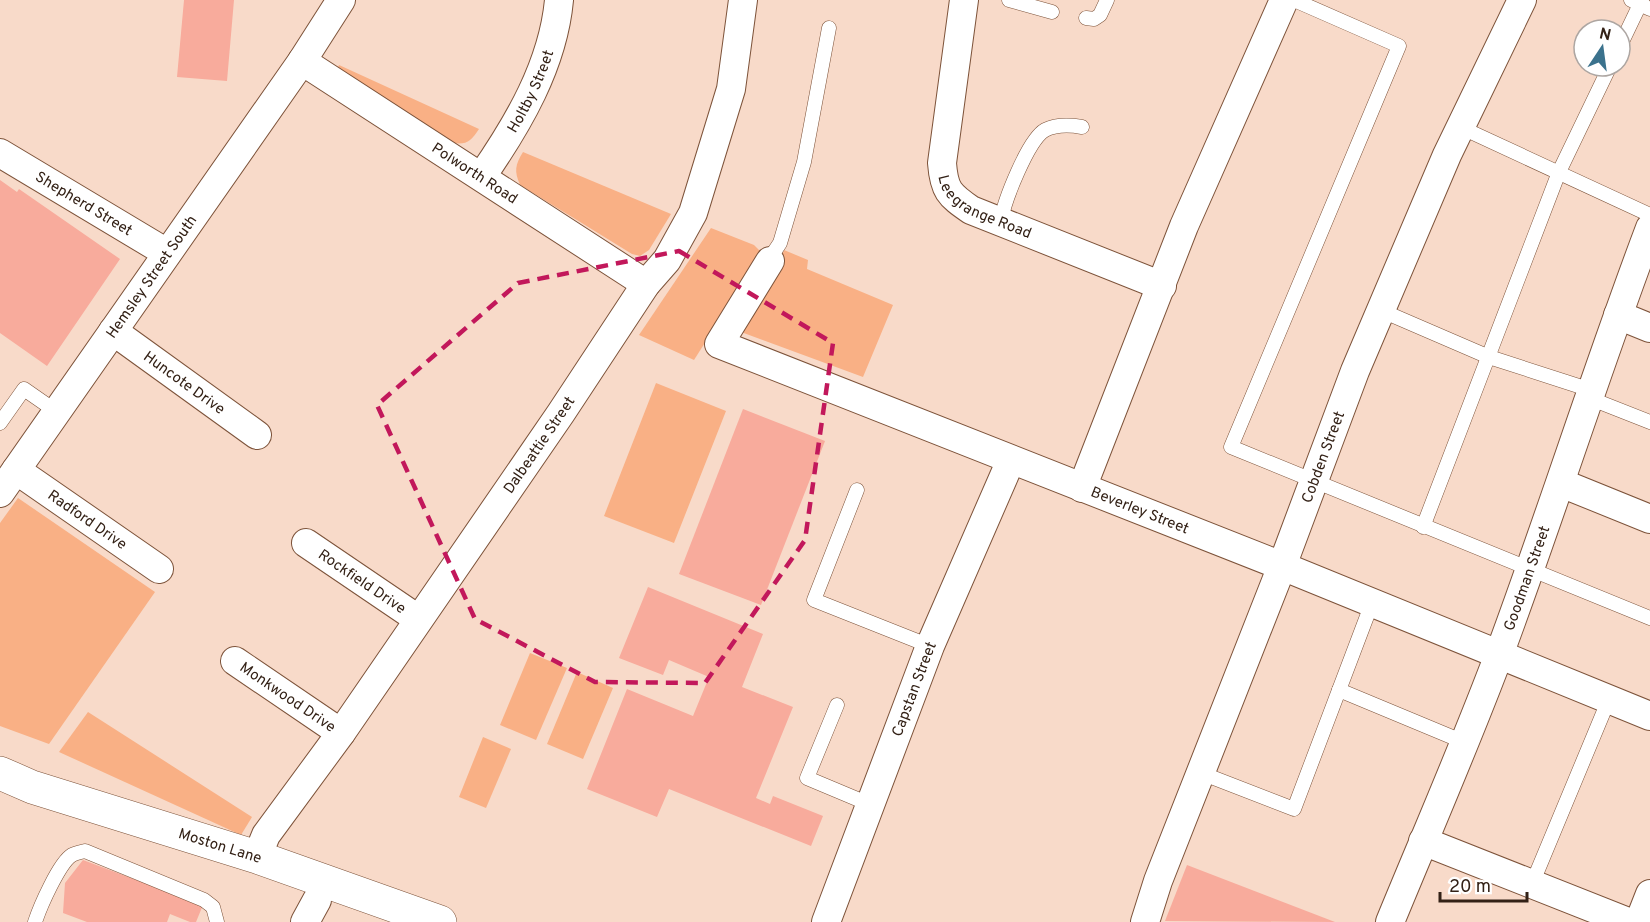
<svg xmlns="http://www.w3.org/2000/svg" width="1650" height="922" font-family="Overpass,sans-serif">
  <rect width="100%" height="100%" fill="#f8dac9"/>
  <g fill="#f9b085">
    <path d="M339,65L479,129C471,141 467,145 453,143L337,69Z"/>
    <path d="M523,152L671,214L649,250L640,256L632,254L520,185C514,171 515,165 523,152Z"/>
    <path d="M711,228L754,245L762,253L694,360L639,335Z"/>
    <path d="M784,250L808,260L807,269L893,305L863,377L741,332L781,259Z"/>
    <path d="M656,383L726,411L674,543L604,516Z"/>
    <path d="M18,498L155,592L49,744L0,726V523Z"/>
    <path d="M530,653L567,668L536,740L500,725Z"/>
    <path d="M577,672L613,688L583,759L547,744Z"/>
    <path d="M88,712L252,817L241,835L59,752Z"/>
    <path d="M483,737L511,749L486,808L459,797Z"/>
  </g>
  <g fill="#f8ab9c">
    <path d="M184,0H234L227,81L177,77Z"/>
    <path d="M0,180L17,192L19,189L120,259L47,366L0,333Z"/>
    <path d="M743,409L825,441L761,605L679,574Z"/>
    <path d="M648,587L763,634L742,687L793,707L756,798L770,804L773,796L823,816L811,846L669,789L657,817L587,789L627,689L693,716L709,677L669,660L663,675L619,658Z"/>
    <path d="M83,860L203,905L196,922H190L170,914L167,922H87L63,913L65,883Z"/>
    <path d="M1187,865L1335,922L1165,921Z"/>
  </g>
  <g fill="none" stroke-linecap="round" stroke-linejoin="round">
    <defs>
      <g id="lane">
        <path d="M1009,0L1052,12"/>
        <path d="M1294,0L1399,46L1231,447L1650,618"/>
        <path d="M1631,0L1650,9"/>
        <path d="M1086,18L1094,19L1100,15L1107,0"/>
        <path d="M1620,46L1642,0"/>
        <path d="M1460,127L1650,215"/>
        <path d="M1001,221C1004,201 1028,140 1045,130C1057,124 1070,125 1082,127"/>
        <path d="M774,252L780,243L804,162L829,28"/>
        <path d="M1380,310L1489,357L1591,390"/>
        <path d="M1589,398L1650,422"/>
        <path d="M0,423L24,389L57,412"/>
        <path d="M857,490L814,600L930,646"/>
        <path d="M1423,527L1559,172L1610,66"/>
        <path d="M1339,690L1464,742"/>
        <path d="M837,705L807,778L869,804"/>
        <path d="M1201,773L1294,809L1372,603"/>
        <path d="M1532,884L1609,699"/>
        <path d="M35,922C40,907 59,863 72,855C76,853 81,852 85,851L204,900L213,907L217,922"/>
      </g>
      <g id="street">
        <path id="s1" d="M964,0L942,163C944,190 949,195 971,210L1162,286"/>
        <path id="s2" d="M302,61L646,284"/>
        <path id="s3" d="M0,153L167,253"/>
        <path id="s4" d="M482,176C518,124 553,65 559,0"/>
        <path id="s5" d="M770,261L719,344L1282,566L1650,716"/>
        <path d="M1618,315L1650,328"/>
        <path id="s6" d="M113,331L257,435"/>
        <path id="s7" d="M16,470L159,569"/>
        <path d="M1561,483L1650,519"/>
        <path d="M1082,488L1184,226L1284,0"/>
        <path id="s8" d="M0,493L302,61L341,0"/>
        <path id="s9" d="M306,543L418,619"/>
        <path id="s10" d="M235,661L341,733"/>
        <path d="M1423,841L1628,922"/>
        <path id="s11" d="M257,857L266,835L341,733L561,413L646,284L667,260L693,213L731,89L743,0"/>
        <path d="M305,922L317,900"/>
        <path id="s12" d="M826,922L930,646L1011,460"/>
        <path id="s13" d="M1145,922L1158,881L1282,566L1355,371L1447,155L1522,0"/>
        <path id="s14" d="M1390,922C1427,832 1466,743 1500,652C1552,512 1597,368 1650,228"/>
        <path d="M1639,922L1650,894"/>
      </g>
      <g id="secondary">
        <path id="s15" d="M0,773L32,787L257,857L440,922"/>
      </g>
    </defs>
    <use href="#lane" stroke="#7d533a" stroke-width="15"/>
    <use href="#street" stroke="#7d533a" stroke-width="30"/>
    <use href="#secondary" stroke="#7d533a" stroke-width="34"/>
    <use href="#lane" stroke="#fff" stroke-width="14"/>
    <use href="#street" stroke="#fff" stroke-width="28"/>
    <use href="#secondary" stroke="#fff" stroke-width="33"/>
  </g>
  <path fill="none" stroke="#c2185b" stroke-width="4.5" stroke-dasharray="12 8" stroke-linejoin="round" d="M679,251L833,343L805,540L705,683L595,682L475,619L377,405L518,283Z"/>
  <g text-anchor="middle" stroke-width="4.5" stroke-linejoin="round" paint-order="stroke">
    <g font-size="15" fill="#332116" stroke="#fff">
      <text dy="5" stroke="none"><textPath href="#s4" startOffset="98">Holtby Street</textPath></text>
      <text dy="5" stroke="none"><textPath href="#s2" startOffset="206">Polworth Road</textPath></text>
      <text dy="5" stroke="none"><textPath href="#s1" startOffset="232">Leegrange Road</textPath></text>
      <text dy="5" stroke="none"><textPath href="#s3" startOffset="98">Shepherd Street</textPath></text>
      <text dy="5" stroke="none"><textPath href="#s8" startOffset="264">Hemsley Street South</textPath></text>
      <text dy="5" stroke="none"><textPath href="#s6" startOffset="88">Huncote Drive</textPath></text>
      <text dy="5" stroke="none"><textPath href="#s11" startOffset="500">Dalbeattie Street</textPath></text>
      <text dy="5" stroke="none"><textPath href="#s13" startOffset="498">Cobden Street</textPath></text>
      <text dy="5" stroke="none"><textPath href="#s5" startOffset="550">Beverley Street</textPath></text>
      <text dy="5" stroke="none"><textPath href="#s7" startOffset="87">Radford Drive</textPath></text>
      <text dy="5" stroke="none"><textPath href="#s14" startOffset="370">Goodman Street</textPath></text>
      <text dy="5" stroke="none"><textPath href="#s9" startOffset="68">Rockfield Drive</textPath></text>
      <text dy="5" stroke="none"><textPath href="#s12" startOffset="249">Capstan Street</textPath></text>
      <text dy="5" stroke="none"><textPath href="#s10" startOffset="64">Monkwood Drive</textPath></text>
      <text dy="5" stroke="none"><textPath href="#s15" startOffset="232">Moston Lane</textPath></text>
    </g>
  </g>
  <g transform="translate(1602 48) rotate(13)"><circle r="28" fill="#ffffff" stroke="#ada6a2" stroke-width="1.5"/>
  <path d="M0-4.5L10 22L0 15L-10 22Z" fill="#3b728d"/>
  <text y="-9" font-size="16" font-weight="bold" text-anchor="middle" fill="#332116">N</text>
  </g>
  <path d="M1440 892v9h87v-9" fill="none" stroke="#332116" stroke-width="3"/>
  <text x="1449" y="892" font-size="18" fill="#332116" stroke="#ffffff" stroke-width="4.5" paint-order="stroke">20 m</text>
</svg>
